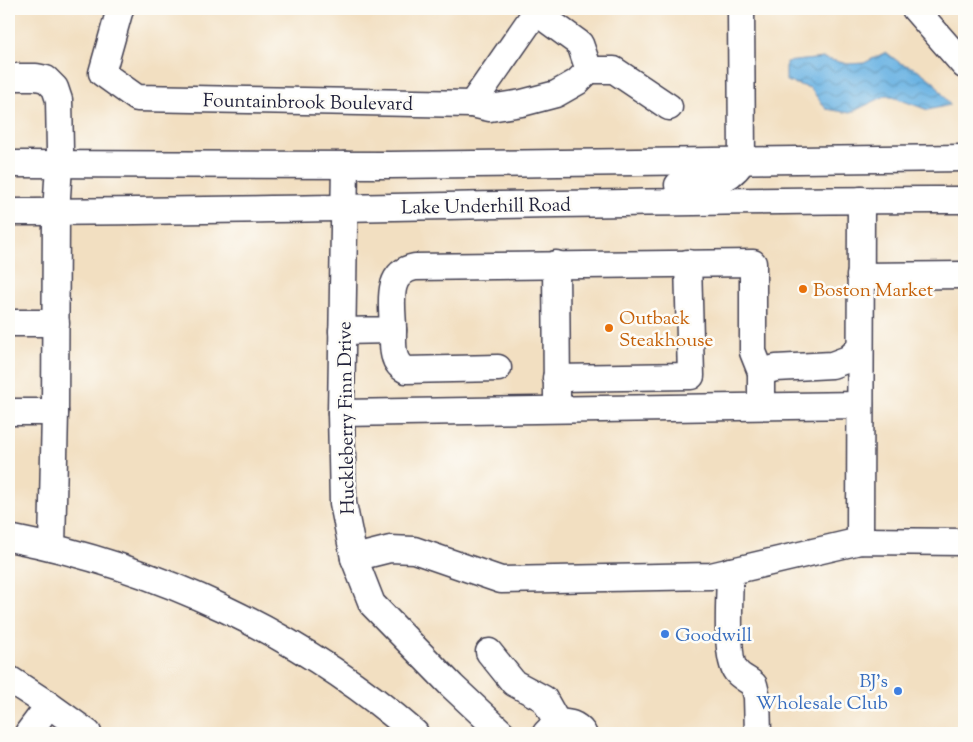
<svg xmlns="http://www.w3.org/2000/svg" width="973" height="742" font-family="'Sorts Mill Goudy',serif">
  <defs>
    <pattern id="water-waves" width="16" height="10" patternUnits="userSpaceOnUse" patternTransform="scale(1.25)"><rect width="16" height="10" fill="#6cb4e3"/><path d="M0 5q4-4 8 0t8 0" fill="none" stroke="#5892b9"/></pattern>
  </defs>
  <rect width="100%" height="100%" fill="#fdfcf7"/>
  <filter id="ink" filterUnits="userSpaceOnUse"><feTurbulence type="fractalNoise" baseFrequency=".02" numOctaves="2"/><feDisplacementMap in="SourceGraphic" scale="10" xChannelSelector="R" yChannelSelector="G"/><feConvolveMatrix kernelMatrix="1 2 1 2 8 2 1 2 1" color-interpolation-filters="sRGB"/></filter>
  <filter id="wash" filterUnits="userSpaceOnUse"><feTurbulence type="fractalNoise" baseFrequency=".0096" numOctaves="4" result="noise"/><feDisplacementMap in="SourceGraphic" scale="20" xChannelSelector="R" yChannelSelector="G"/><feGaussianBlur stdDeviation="1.12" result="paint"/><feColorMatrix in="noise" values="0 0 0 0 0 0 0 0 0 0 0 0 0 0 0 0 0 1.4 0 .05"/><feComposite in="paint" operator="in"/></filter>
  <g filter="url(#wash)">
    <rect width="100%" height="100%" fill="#f2dfc1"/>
    <path fill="url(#water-waves)" stroke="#476b8f" d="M886,52L900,63L917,69L934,82L950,105L928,110L887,95L850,113L826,109L810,88L786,81V62L823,58L848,64L864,63Z"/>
  </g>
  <g filter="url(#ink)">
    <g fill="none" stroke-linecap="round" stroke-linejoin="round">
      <defs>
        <g id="minor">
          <path d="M120,9L102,73L137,98L472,104L490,108L522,103L556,94L577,82L589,70L580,44L536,12"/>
          <path d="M915,9L964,65"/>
          <path d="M589,70H614L669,107"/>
          <path d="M9,77H36L46,79L55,88L59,100L60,150L56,212L55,412L52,547"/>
          <path d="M472,104L538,9"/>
          <path d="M9,164L390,165L964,158"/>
          <path d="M345,165L341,413L343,503L354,558L372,604L452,686L502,733"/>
          <path d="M678,185C704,184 725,186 742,162L741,9"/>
          <path d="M9,212C327,211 646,199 964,200"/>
          <path d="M556,264L557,396"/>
          <path d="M860,276L964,275"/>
          <path d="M9,323H56"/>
          <path d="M393,330C393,345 391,363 406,370L498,368"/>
          <path d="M342,331L393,330C393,306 384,273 415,267L753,263V352L761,372V406"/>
          <path d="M761,372L776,368L832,365L848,359L860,348"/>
          <path d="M556,378L691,376L688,263"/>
          <path d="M9,412H55"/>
          <path d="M341,413L860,405"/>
          <path d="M9,538C158,567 300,633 415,733"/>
          <path d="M860,541L861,200"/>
          <path d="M354,558L390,549L414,550L501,580L711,576L860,541L964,542"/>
          <path d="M730,571C730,591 725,658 736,671C740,677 749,680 754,685L757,697L758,733"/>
          <path d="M489,652L514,683L544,699L557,722"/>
          <path d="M9,679L49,705L88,733"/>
          <path d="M28,733L49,705"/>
          <path d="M546,733L557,722C569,723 576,723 583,733"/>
        </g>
      </defs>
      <use href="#minor" stroke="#413e4f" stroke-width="29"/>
      <use href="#minor" stroke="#fff" stroke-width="26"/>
    </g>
  </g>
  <g fill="#e8710a" stroke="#fdfcf7" stroke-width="2">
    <circle cx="803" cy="289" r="5"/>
    <circle cx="609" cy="328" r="5"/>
  </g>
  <g fill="#3f7fe0" stroke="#fdfcf7" stroke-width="2">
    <circle cx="665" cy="634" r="5"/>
    <circle cx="898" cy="691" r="5"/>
  </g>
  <g text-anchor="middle" stroke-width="5" stroke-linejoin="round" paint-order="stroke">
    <g font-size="19" fill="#22223b" stroke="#fdfcf7">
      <text transform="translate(308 101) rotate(1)" y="7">Fountainbrook Boulevard</text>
      <text transform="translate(486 205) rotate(-1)" y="7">Lake Underhill Road</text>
      <text transform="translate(345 418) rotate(-91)" y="7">Huckleberry Finn Drive</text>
    </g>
    <g font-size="19" fill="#c56008" stroke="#fdfcf7" text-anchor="start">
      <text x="813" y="296">Boston Market</text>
      <text x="619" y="324">Outback<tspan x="619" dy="22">Steakhouse</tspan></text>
    </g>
    <g font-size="19" fill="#366cbe" stroke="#fdfcf7" text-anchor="start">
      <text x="675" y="641">Goodwill</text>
      <text x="888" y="687" text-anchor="end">BJ's<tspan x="888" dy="22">Wholesale Club</tspan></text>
    </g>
  </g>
  <rect width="973" height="742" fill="none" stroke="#fdfcf7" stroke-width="30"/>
</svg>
